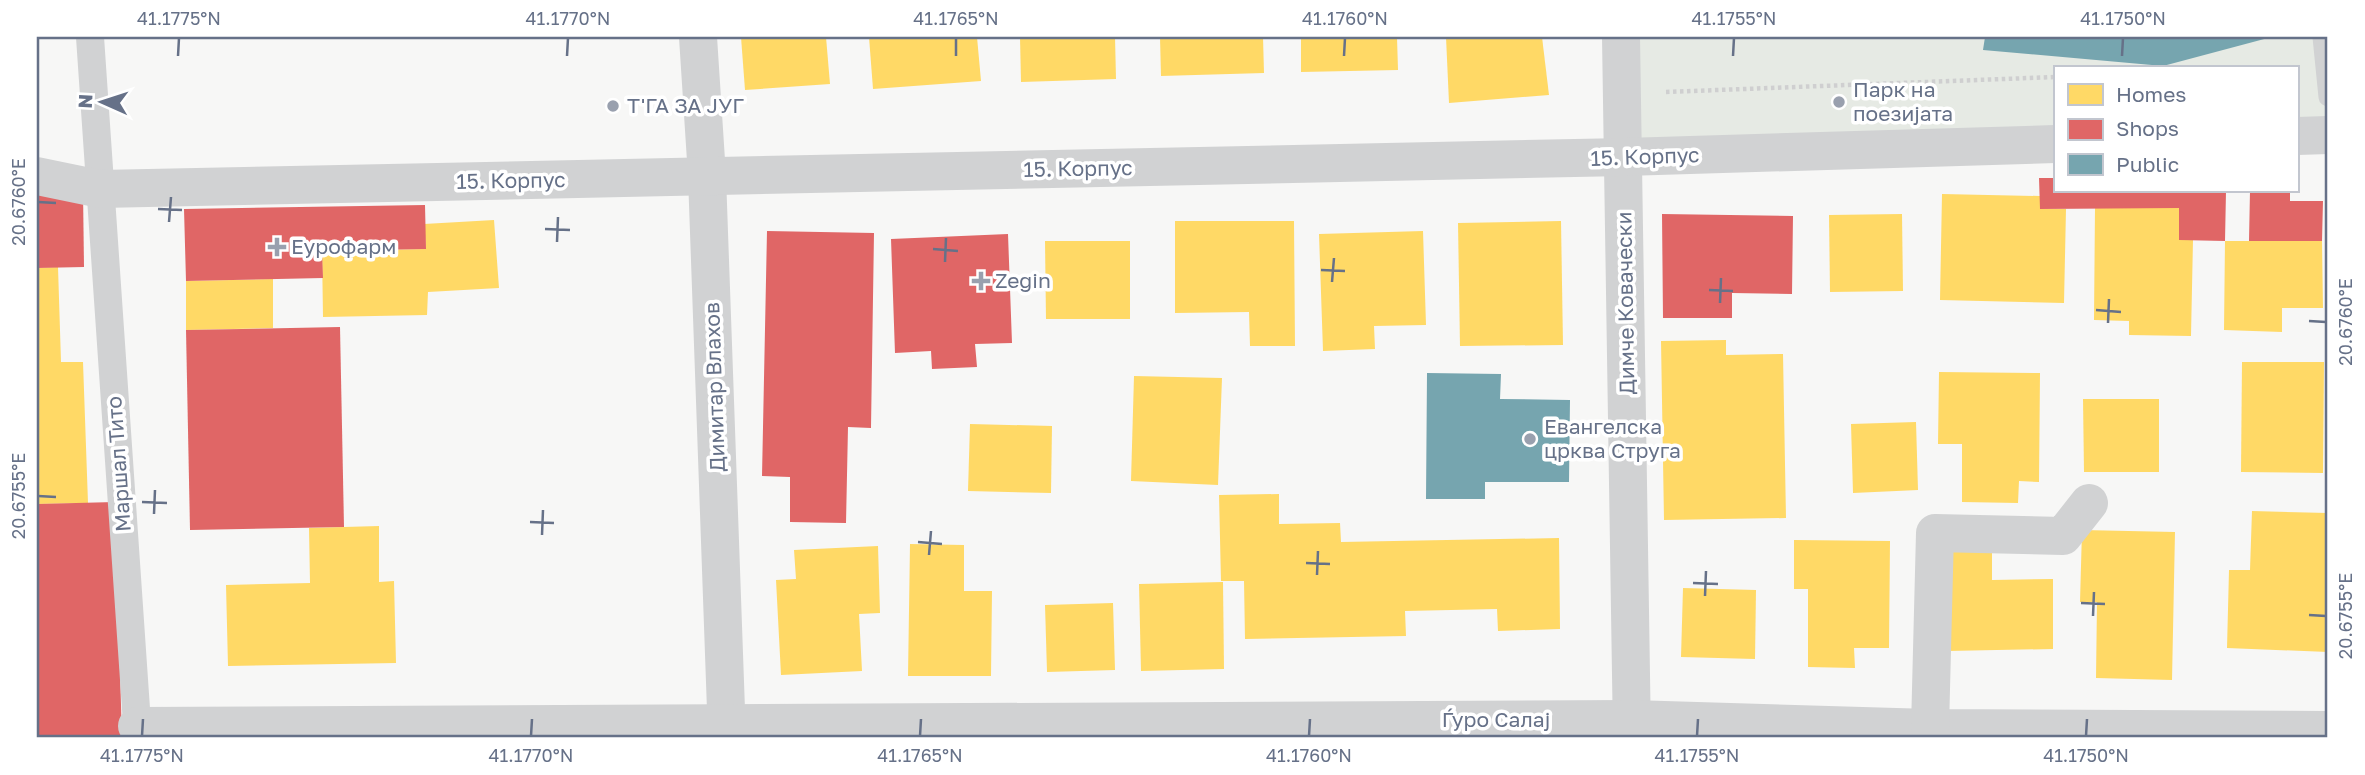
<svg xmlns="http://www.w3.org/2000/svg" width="2365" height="775" font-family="'Golos Text',sans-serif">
  <rect width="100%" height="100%" fill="#f7f7f6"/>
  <path fill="#e6eae4" d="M1621,37H2328V135L2297,136V68H2055V144L1625,157Z"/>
  <g fill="#ffd966">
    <path d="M741,37H826L830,84L745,90Z"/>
    <path d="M869,37H977L981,81L873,89Z"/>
    <path d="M1020,37H1115L1116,79L1021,82Z"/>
    <path d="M1160,37H1263L1264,73L1161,76Z"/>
    <path d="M1301,37H1397L1398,70L1301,72Z"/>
    <path d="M1446,37H1542L1549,95L1449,103Z"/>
    <path d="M1942,194L2040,196V209H2066L2064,303L1940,300Z"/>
    <path d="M2095,208H2179V240H2193L2191,336L2129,335V321L2094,320Z"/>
    <path d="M1902,214L1903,291L1830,292L1829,215Z"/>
    <path d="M494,220L499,288L428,292L427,315L323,317L322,251L426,249L424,224Z"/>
    <path d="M1175,221H1294L1295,346H1250L1249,312L1175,313Z"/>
    <path d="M1561,221L1563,345L1460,346L1458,223Z"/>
    <path d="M1423,231L1426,325L1374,326L1375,349L1323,351L1319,234Z"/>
    <path d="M1045,241H1130V319H1046Z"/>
    <path d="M2225,241H2322L2323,308H2282V332L2224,330Z"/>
    <path d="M58,267L61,362H83L88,503L37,504V268Z"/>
    <path d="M273,279V328L186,330V281Z"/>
    <path d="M1726,340V355L1783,354L1786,518L1664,520L1661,341Z"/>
    <path d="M2242,362H2324L2323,473L2241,472Z"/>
    <path d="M1939,372L2040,373L2039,482L2019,481L2018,503L1962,502V444H1938Z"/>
    <path d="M1134,376L1222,378L1218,485L1131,481Z"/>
    <path d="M2083,399H2159V472H2084Z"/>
    <path d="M1916,422L1918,490L1853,493L1851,424Z"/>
    <path d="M970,424L1052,426L1051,493L968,491Z"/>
    <path d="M1279,494V524L1340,523L1341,542L1559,538L1560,629L1498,631L1497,609L1405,611L1406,636L1245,639L1244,581H1221L1219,495Z"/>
    <path d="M2252,511L2328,513V652L2227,648L2229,570H2250Z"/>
    <path d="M379,526V582L394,581L396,663L228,666L226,585L310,583L309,528Z"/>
    <path d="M2082,530L2175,532L2172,680L2096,678L2097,602H2080Z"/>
    <path d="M1794,540L1890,541L1889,648H1854L1855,668L1808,667V589H1794Z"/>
    <path d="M910,544L964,545V591H992L991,676H908Z"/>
    <path d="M878,546L880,613L859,614L862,671L781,675L776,580L796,579L794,550Z"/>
    <path d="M1946,549H1992V580L2053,579V649L1947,651Z"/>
    <path d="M1223,582L1224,669L1141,671L1139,584Z"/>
    <path d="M1683,588L1756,590L1755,659L1681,657Z"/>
    <path d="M1113,603L1115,670L1047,672L1045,605Z"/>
  </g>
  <g fill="#e06666">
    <path d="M2039,178H2055V191H2226L2225,241L2179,240V208L2040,209Z"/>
    <path d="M83,191L84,267L37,268V192Z"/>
    <path d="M2250,191H2290V201H2323L2322,241H2249Z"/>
    <path d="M425,205L426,249L322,251L323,278L186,281L184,209Z"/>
    <path d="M1662,214L1793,216L1792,294L1732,293V318H1663Z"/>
    <path d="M767,231L874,233L871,428L848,427L846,523L790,522V477L762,476Z"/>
    <path d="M1008,234L1012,343L975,344L977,367L932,369L931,351L895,353L891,239Z"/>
    <path d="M340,327L344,527L190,530L186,330Z"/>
    <path d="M115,502L122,738H37V504Z"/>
  </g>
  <g fill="#76a5af">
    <path d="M1985,37H2268V38L2163,66L1983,50Z"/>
    <path d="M1427,373L1501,374L1500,399L1570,400L1569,482H1485V499H1426Z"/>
  </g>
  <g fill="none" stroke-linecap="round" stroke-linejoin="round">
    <path stroke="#cfcfd0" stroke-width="4.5" stroke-dasharray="3.5 3.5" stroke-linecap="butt" d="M1666,92L2055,77"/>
    <path stroke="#d1d2d3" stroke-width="19" d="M2322,37L2328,97"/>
    <path stroke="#d1d2d3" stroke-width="28" d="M90,37L138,738"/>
    <g stroke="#d1d2d3" stroke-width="38">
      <path d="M698,37L707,176L727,738"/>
      <path d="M1621,37L1632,738"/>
      <path d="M137,726L1631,719L1930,728L2328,730"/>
      <path d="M1930,728L1935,533L2063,536L2089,503"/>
    </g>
    <g stroke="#d1d2d3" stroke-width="38">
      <path d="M2297,136L2328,135"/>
      <path d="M37,176L100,189L1625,157L2055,144"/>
    </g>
  </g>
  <path fill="none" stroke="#667188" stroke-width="2.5" d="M178,56L179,38M567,56L568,38M956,56V38M1344,56L1345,38M1733,56L1734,38M2122,56L2123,38M38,202L56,203M158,209L182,210M169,222L171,197M545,229L570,230M557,242L558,217M933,249L958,251M945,262L946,238M1321,270L1345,271M1332,282L1334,258M1709,290L1733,291M1720,303L1721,278M2096,310L2121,312M2309,321L2326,322M2108,323L2109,299M38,496L56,497M142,502L167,503M154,514L155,490M530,522L554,523M542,535L543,510M918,542L942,544M929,555L931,531M1306,563L1330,564M1317,575L1318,551M1693,583L1718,584M1705,596L1706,571M2081,603L2105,604M2309,615L2326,616M2093,616L2094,592M142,736L143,719M531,736L532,719M920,736L921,719M1309,736L1310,719M1697,736L1698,719M2086,736L2087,719"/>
  <g fill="#99a0ae" stroke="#fff" stroke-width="2.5">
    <circle cx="1839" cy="102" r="7"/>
    <circle cx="613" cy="106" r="7"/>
    <path d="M273.5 236.5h7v7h7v7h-7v7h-7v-7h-7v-7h7z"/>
    <path d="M977.5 270.5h7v7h7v7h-7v7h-7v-7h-7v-7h7z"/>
    <circle cx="1530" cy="439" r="7"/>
  </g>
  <g text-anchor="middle" stroke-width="7" stroke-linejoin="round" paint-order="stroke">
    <g font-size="21" fill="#667188" stroke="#fff" text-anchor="start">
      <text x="1853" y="97">Парк на<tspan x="1853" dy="24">поезијата</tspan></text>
      <text x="627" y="113">Т'ГА ЗА ЈУГ</text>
      <text x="291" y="254">Еурофарм</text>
      <text x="995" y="288">Zegin</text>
      <text x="1544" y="434">Евангелска<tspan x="1544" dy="24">црква Струга</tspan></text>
    </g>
    <g font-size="21" fill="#667188" stroke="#fff">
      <text transform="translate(1645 157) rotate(-2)" y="7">15. Корпус</text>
      <text transform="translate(1078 169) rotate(-1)" y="7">15. Корпус</text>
      <text transform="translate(511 181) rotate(-1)" y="7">15. Корпус</text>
      <text transform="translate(1626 303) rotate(-91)" y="7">Димче Ковачески</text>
      <text transform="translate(715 387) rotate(-92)" y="7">Димитар Влахов</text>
      <text transform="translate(119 464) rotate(-94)" y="7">Маршал Тито</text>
      <text x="1496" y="727">Ѓуро Салај</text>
    </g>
  </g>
  <rect width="2365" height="775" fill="none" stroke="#ffffff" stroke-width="77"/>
  <rect x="2054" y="66" width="245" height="126" fill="#ffffff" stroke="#c2c6cf" stroke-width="2"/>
  <rect x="2068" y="84" width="35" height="21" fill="#ffd966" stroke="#c2c6cf" stroke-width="2"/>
  <text x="2116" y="102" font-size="21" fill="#667188">Homes</text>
  <rect x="2068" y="119" width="35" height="21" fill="#e06666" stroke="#c2c6cf" stroke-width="2"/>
  <text x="2116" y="136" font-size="21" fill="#667188">Shops</text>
  <rect x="2068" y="154" width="35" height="21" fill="#76a5af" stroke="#c2c6cf" stroke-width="2"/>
  <text x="2116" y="172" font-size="21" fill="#667188">Public</text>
  <g transform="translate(102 102) rotate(273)" stroke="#ffffff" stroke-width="5" paint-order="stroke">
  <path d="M0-5L12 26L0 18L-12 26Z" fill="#667188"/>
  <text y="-10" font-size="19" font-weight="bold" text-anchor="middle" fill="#667188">N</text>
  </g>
  <rect x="38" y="38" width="2288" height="698" fill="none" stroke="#667188" stroke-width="2.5"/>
  <g font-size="18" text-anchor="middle" fill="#667188">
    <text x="179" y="25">41.1775°N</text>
    <text x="568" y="25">41.1770°N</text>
    <text x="956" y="25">41.1765°N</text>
    <text x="1345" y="25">41.1760°N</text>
    <text x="1734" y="25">41.1755°N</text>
    <text x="2123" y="25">41.1750°N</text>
    <text transform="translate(19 202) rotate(-90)" y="6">20.6760°E</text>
    <text transform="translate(2346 322) rotate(-90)" y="6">20.6760°E</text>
    <text transform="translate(19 496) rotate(-90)" y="6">20.6755°E</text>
    <text transform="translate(2346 616) rotate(-90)" y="6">20.6755°E</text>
    <text x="142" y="762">41.1775°N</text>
    <text x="531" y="762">41.1770°N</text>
    <text x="920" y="762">41.1765°N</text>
    <text x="1309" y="762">41.1760°N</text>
    <text x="1697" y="762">41.1755°N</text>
    <text x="2086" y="762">41.1750°N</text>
  </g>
</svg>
